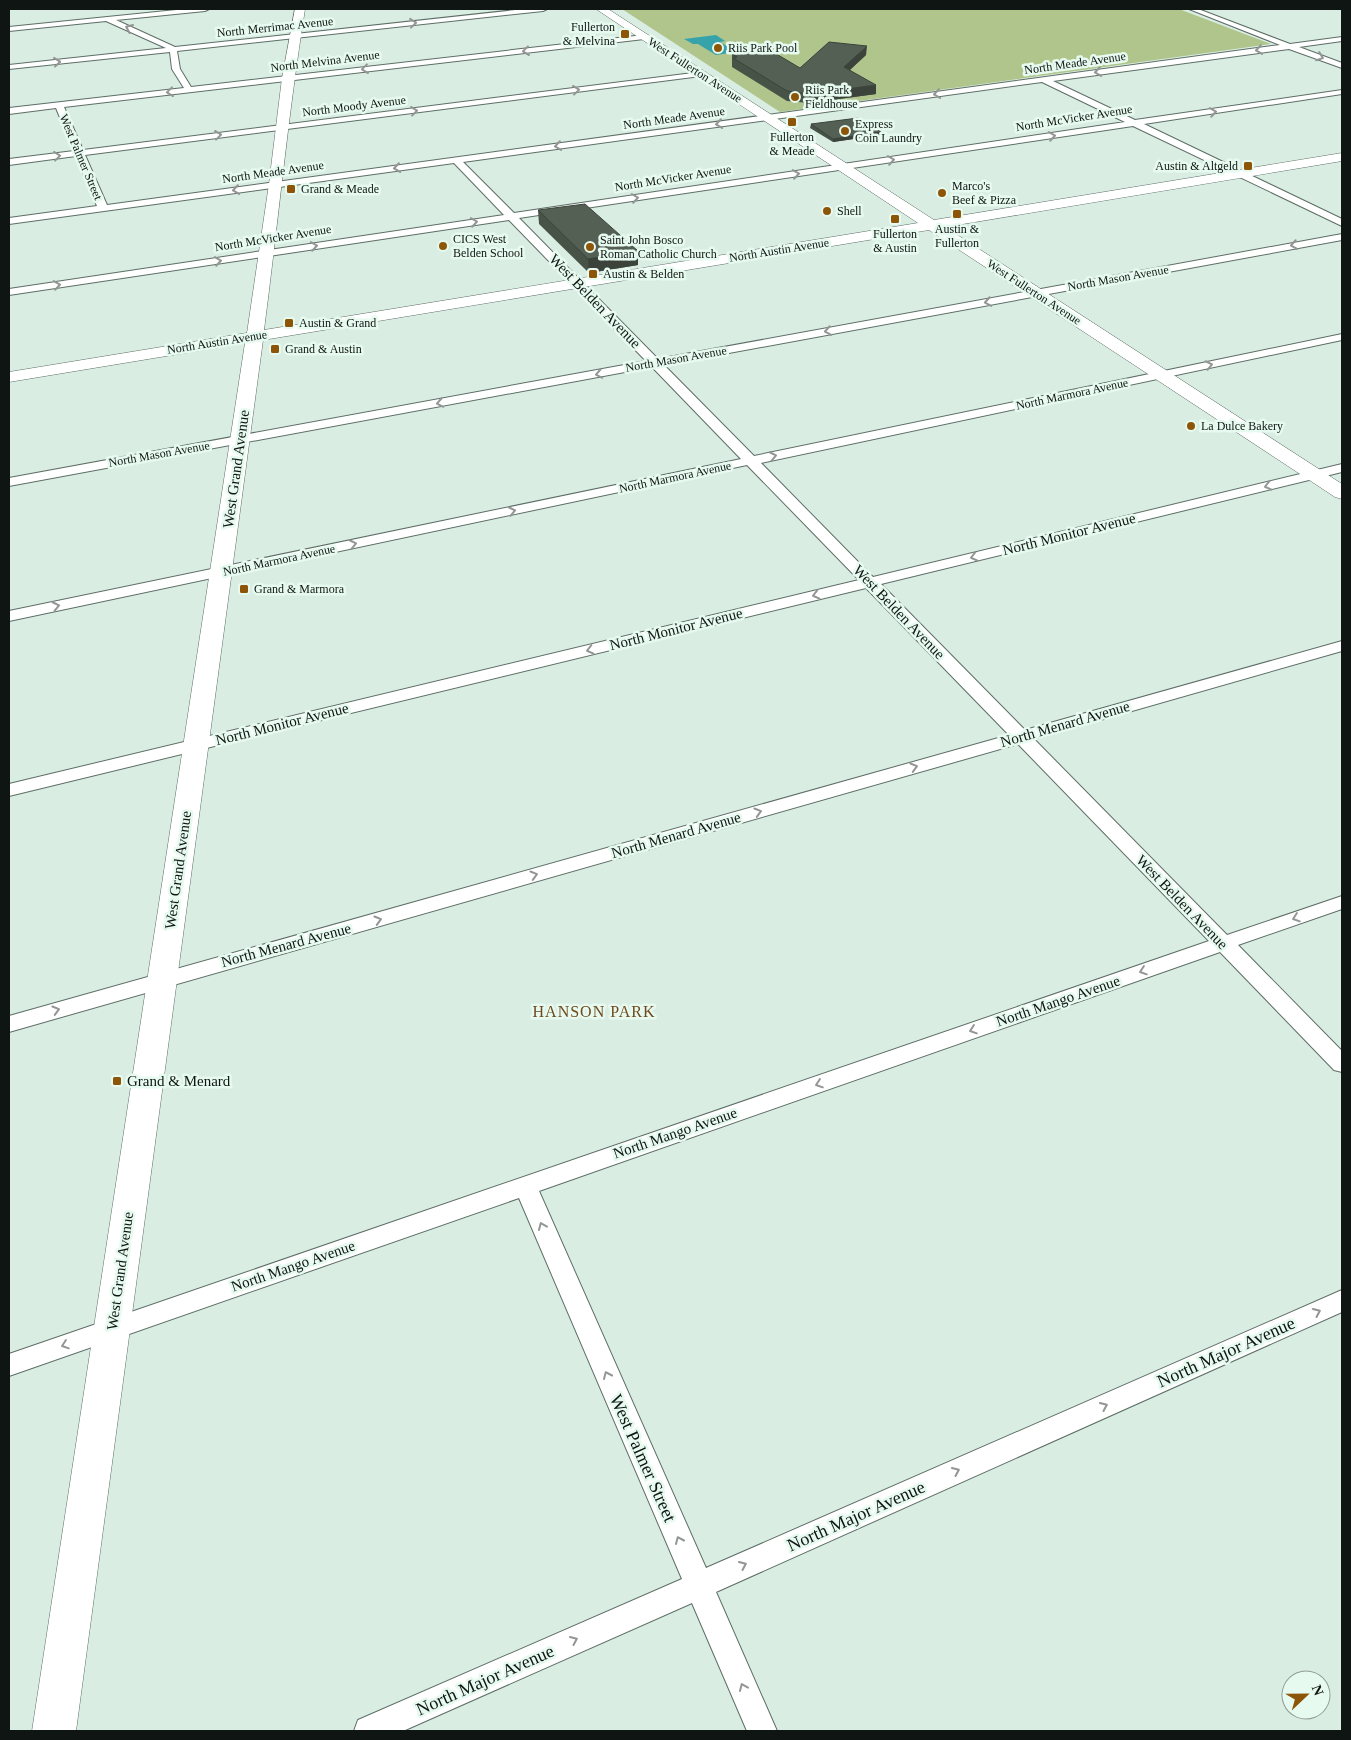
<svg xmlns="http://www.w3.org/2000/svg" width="1351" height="1740" font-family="'Times New Roman',serif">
  <rect width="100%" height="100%" fill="#daede3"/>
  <path fill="#b0c58c" d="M622,9H1179L1271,44L780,112Z"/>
  <path fill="#36a2aa" d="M716,35L725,41L720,42L737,52L716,55L698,44H693L684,39Z"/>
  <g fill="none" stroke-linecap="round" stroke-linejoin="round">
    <defs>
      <path id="street" d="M186,9H209L205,11L116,20L175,47L525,9H547L543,11L177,51L180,69L191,87L644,35L648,37L644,39L64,107L83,150L701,72L705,74L701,76L85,155L107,205L1280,45L1189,9H1198L1290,44L1342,37V41L1299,47L1342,63V68L1289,49L1053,81L1135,120L1342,90V94L1144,124L1342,219V226L1133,126L519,218L658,359L1342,234V240L664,365L754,456L1342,334V340L761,463L873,577L1342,464V472L881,584L1025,730L1342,641V651L1034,739L1227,935L1342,896V909L1238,945L1342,1051V1072L1334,1070L1220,952L539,1191L706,1568L1342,1290V1312L716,1592L777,1731H747L692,1603L403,1731H354L358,1720L682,1579L519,1198L9,1376V1354L1209,941L1018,744L9,1032V1016L1009,735L866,588L9,796V784L859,580L747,465L9,621V611L741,459L652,367L9,486V478L646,361L509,220L9,295V289L504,215L454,163L9,224V218L97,206L76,156L9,165V159L74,151L56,108L9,114V108L184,88L172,69L170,52L9,69V65L166,48L106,21L9,31V27ZM1042,82L1125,122L514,213L463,162Z"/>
      <path id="secondary" d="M295,9H305C288,115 278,223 264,330L918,223L596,9H608L934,220L1342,153V161L945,227L1342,484V499L1335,497L929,230L263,340L76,1731H32L245,343L9,382V372L247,333L269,184L282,78Z"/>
    </defs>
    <use href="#street" stroke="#5d6e66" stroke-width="2"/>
    <use href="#secondary" stroke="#5d6e66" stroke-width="1"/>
    <use href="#street" fill="#fff" fill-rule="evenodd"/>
    <use href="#secondary" fill="#fff" fill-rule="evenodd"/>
  </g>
  <g fill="#485348">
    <path d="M732,54L800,68L866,55L850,70L876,94L809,103L787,101L732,67Z"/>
    <path d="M811,124L881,132V135L833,142L810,128Z"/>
    <path d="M538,210L638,251V265L589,273L539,224Z"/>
  </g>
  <g fill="#3b433b">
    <path d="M867,46L866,55L843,76L844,67Z"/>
    <path d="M876,85V94L809,103V94Z"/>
    <path d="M881,132V135L833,142V139Z"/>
    <path d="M638,251V265L589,273L588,259Z"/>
  </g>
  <g fill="#546054" stroke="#3b433b">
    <path d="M829,42L867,46L844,67L876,85L809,94L787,91L733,58L737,57L732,54L768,49L800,68Z"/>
    <path d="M858,118L881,132L833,139L811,124Z"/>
    <path d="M585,204L638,251L588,259L538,210Z"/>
  </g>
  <defs><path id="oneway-chevron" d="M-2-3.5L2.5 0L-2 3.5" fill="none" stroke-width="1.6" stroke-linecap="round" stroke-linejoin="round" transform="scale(1.25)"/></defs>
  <g stroke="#939694">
    <use href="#oneway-chevron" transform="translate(413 23) rotate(-6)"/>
    <use href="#oneway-chevron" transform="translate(129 28) rotate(-157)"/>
    <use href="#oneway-chevron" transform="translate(1259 50) rotate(172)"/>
    <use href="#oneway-chevron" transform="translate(526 51) rotate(173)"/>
    <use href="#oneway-chevron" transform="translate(1320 57) rotate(21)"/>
    <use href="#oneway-chevron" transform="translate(57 62) rotate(-6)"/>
    <use href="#oneway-chevron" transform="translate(365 69) rotate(173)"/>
    <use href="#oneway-chevron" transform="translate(1098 72) rotate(172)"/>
    <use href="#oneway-chevron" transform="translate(576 90) rotate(-7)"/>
    <use href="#oneway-chevron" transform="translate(170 92) rotate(173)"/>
    <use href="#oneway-chevron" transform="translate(937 94) rotate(172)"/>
    <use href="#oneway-chevron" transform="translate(414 111) rotate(-7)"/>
    <use href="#oneway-chevron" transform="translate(1213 112) rotate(-9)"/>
    <use href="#oneway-chevron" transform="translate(719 124) rotate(172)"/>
    <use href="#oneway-chevron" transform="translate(218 135) rotate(-7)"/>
    <use href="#oneway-chevron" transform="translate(1052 136) rotate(-9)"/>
    <use href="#oneway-chevron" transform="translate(558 146) rotate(172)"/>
    <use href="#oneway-chevron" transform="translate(57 156) rotate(-7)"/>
    <use href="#oneway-chevron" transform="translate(891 160) rotate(-9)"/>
    <use href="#oneway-chevron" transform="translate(397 168) rotate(172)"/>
    <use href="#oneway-chevron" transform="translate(796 174) rotate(-8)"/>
    <use href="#oneway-chevron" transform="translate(236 190) rotate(172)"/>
    <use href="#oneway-chevron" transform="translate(635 198) rotate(-9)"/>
    <use href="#oneway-chevron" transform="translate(474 222) rotate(-9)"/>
    <use href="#oneway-chevron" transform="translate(1294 245) rotate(170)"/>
    <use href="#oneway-chevron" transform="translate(314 246) rotate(-9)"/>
    <use href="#oneway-chevron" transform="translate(218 261) rotate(-9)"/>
    <use href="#oneway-chevron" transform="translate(57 285) rotate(-9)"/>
    <use href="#oneway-chevron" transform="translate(988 302) rotate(170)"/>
    <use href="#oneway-chevron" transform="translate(828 331) rotate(170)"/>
    <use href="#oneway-chevron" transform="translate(1209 365) rotate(-12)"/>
    <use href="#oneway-chevron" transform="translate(599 374) rotate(169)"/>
    <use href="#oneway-chevron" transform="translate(440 403) rotate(169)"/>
    <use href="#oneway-chevron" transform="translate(773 456) rotate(-12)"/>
    <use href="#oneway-chevron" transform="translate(1268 486) rotate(166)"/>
    <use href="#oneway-chevron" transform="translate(512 511) rotate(-12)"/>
    <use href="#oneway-chevron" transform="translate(353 544) rotate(-12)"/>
    <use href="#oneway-chevron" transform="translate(974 557) rotate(166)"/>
    <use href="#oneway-chevron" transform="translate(816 595) rotate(166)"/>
    <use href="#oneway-chevron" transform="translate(56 606) rotate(-12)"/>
    <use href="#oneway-chevron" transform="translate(590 650) rotate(166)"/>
    <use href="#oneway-chevron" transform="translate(914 767) rotate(-16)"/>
    <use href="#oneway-chevron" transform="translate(758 812) rotate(-16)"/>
    <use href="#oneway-chevron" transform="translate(534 875) rotate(-16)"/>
    <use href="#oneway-chevron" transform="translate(1296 918) rotate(161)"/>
    <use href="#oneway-chevron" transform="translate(378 920) rotate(-16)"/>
    <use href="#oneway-chevron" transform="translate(1143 971) rotate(161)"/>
    <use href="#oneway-chevron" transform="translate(56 1010) rotate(-16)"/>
    <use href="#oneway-chevron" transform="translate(973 1030) rotate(161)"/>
    <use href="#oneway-chevron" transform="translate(819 1084) rotate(161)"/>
    <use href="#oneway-chevron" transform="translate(542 1226) rotate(-113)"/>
    <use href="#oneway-chevron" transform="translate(1317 1312) rotate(-24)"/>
    <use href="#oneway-chevron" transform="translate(65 1345) rotate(161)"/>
    <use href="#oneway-chevron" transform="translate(607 1375) rotate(-114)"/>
    <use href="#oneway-chevron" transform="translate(1104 1406) rotate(-24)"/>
    <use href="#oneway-chevron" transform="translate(956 1471) rotate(-24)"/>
    <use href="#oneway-chevron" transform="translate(679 1540) rotate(-114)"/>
    <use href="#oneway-chevron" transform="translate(743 1565) rotate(-24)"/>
    <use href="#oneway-chevron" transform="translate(574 1640) rotate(-24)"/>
    <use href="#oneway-chevron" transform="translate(743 1687) rotate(-113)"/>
  </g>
  <g fill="#8c5507" stroke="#e7faf0" stroke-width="2">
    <rect x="620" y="29" width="10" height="10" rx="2.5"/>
    <circle cx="718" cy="48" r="5"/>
    <circle cx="795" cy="97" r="5"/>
    <rect x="787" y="117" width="10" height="10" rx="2.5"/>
    <circle cx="845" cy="131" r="5"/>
    <rect x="1243" y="161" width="10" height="10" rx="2.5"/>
    <rect x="286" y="184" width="10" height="10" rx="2.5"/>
    <circle cx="942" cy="193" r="5"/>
    <circle cx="827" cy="211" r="5"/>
    <rect x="952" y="209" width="10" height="10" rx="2.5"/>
    <rect x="890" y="214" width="10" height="10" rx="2.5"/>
    <circle cx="443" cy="246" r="5"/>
    <circle cx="590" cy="247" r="5"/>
    <rect x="588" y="269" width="10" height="10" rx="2.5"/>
    <rect x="284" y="318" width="10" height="10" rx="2.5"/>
    <rect x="270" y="344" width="10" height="10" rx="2.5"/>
    <circle cx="1191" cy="426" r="5"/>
    <rect x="239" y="584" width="10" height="10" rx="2.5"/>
    <rect x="112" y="1076" width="10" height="10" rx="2.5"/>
  </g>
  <g text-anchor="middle" stroke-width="5" stroke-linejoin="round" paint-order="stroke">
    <g font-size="12" fill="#0f1512" stroke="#e7faf0">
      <text transform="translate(275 27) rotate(-6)" y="4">North Merrimac Avenue</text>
      <text transform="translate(325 61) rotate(-7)" y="4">North Melvina Avenue</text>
      <text transform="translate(1075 63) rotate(-8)" y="4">North Meade Avenue</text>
      <text transform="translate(695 70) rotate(33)" y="4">West Fullerton Avenue</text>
      <text transform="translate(354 106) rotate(-7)" y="4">North Moody Avenue</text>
      <text transform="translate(674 118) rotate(-8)" y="4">North Meade Avenue</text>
      <text transform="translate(1074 118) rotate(-9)" y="4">North McVicker Avenue</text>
      <text transform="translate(81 157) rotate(67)" y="4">West Palmer Street</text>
      <text transform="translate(273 172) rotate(-8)" y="4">North Meade Avenue</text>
      <text transform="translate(673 178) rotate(-9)" y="4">North McVicker Avenue</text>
      <text transform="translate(273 238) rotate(-9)" y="4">North McVicker Avenue</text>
      <text transform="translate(779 250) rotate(-9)" y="4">North Austin Avenue</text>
      <text transform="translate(1118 278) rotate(-10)" y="4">North Mason Avenue</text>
      <text transform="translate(1034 292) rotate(33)" y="4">West Fullerton Avenue</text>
      <text transform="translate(217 342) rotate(-9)" y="4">North Austin Avenue</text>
      <text transform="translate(676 359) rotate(-10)" y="4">North Mason Avenue</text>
      <text transform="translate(1072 394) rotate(-12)" y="4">North Marmora Avenue</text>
      <text transform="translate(159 454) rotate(-10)" y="4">North Mason Avenue</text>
      <text transform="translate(675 477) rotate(-12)" y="4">North Marmora Avenue</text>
      <text transform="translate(279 560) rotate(-12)" y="4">North Marmora Avenue</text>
    </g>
    <g font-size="12" fill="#0f1512" stroke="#e7faf0" text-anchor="start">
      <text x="615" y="31" text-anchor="end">Fullerton<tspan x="615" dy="14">&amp; Melvina</tspan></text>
      <text x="728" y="52">Riis Park Pool</text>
      <text x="805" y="94">Riis Park<tspan x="805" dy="14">Fieldhouse</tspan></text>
      <text x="855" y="128">Express<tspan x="855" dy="14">Coin Laundry</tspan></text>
      <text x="792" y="141" text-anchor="middle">Fullerton<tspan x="792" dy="14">&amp; Meade</tspan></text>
      <text x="1238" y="170" text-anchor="end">Austin &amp; Altgeld</text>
      <text x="952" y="190">Marco's<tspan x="952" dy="14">Beef &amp; Pizza</tspan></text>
      <text x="301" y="193">Grand &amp; Meade</text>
      <text x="837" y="215">Shell</text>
      <text x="957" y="233" text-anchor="middle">Austin &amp;<tspan x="957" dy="14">Fullerton</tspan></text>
      <text x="895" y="238" text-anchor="middle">Fullerton<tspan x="895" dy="14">&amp; Austin</tspan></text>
      <text x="453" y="243">CICS West<tspan x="453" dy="14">Belden School</tspan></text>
      <text x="600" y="244">Saint John Bosco<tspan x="600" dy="14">Roman Catholic Church</tspan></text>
      <text x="603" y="278">Austin &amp; Belden</text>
      <text x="299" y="327">Austin &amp; Grand</text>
      <text x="285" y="353">Grand &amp; Austin</text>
      <text x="1201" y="430">La Dulce Bakery</text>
      <text x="254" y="593">Grand &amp; Marmora</text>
    </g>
    <g font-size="15" fill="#0f1512" stroke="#e7faf0">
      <text transform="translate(595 301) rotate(46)" y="5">West Belden Avenue</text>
      <text transform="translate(236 469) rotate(-82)" y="5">West Grand Avenue</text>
      <text transform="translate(1069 534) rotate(-14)" y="5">North Monitor Avenue</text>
      <text transform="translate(899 612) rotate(46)" y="5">West Belden Avenue</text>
      <text transform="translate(676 629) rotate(-14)" y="5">North Monitor Avenue</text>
      <text transform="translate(282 724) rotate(-14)" y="5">North Monitor Avenue</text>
      <text transform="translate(1065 724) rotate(-16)" y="5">North Menard Avenue</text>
      <text transform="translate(676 835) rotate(-16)" y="5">North Menard Avenue</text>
      <text transform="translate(178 870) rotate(-82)" y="5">West Grand Avenue</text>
      <text transform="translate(1182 902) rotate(46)" y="5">West Belden Avenue</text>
      <text transform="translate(286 945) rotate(-15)" y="5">North Menard Avenue</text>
      <text transform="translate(1058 1001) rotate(-19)" y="5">North Mango Avenue</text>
      <text transform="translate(675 1133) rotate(-19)" y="5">North Mango Avenue</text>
      <text transform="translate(293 1266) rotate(-19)" y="5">North Mango Avenue</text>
      <text transform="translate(120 1271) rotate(-82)" y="5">West Grand Avenue</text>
    </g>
    <g font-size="15" fill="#0f1512" stroke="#e7faf0" text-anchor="start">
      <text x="127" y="1086">Grand &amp; Menard</text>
    </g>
    <g font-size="16" letter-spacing="1" fill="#6f481b" stroke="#e7faf0">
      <text x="594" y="1017">HANSON PARK</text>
    </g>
    <g font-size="18" fill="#0f1512" stroke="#e7faf0">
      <text transform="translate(1226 1352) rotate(-24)" y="6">North Major Avenue</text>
      <text transform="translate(643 1458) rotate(66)" y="6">West Palmer Street</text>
      <text transform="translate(856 1516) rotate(-24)" y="6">North Major Avenue</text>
      <text transform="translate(485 1680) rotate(-24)" y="6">North Major Avenue</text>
    </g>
  </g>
  <rect width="1351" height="1740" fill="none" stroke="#0f1512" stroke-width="20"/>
  <g transform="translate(1306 1695) rotate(68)"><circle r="24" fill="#e7faf0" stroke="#919e97"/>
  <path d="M0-4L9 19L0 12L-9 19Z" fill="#8c5507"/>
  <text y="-8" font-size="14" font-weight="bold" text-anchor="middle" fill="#0f1512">N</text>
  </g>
</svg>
